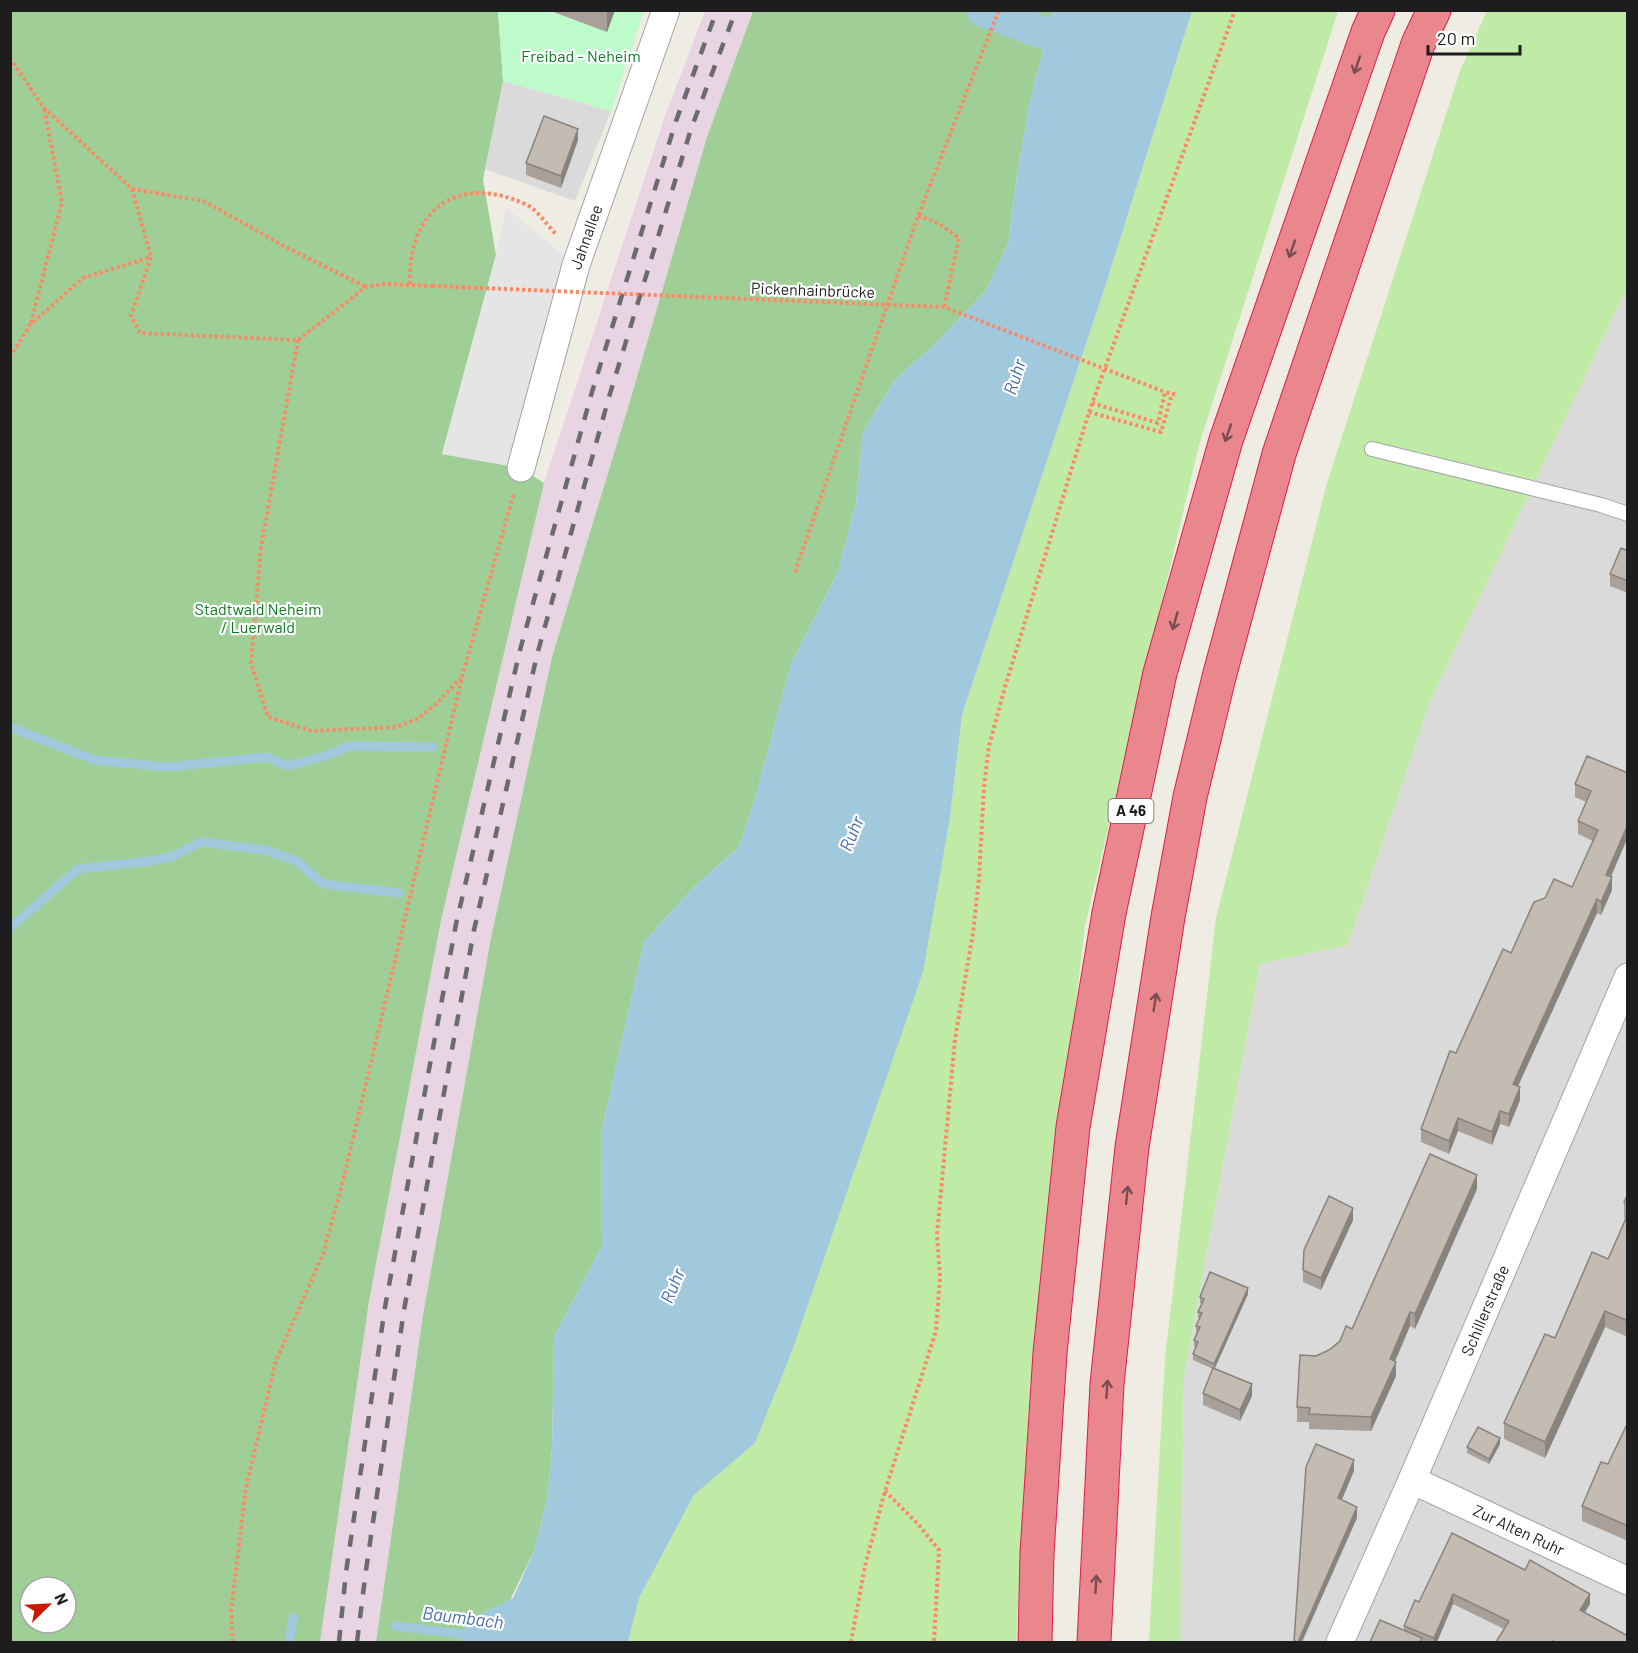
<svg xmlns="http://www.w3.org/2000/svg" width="1638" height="1653" font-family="Barlow,sans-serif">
  <rect width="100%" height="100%" fill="#efece3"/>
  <g fill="#dbdada">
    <path d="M503,81L611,111L575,201L485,169Z"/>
    <path d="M1627,288V1642H1180L1184,1377L1260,964L1348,945L1429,704Z"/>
  </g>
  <path fill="#e8d4e2" d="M705,11H753L707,137L630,401L552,657L491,938L423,1315L376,1642H320L369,1301L441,920L506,642L544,483L665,116Z"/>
  <g fill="#bfeba6">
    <path d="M1192,11H1338L1199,445L1085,926L1030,1386L1016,1642H628L639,1598L694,1495L755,1443L950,817L962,715L1105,287Z"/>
    <path d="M1487,11H1627V288L1429,704L1348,945L1260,964L1184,1377L1180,1642H1149L1165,1359L1216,918L1327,483L1460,71Z"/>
  </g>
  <g fill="#9fcf96" fill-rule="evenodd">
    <path d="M11,11H498L503,81L483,179L496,255L442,454L521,468L544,483L441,920L369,1301L320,1642H11ZM30,1587H66V1623H30Z"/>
    <path d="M753,11H1053L1029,105L1017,176L1008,244L985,292L934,345L894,381L863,432L856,502L838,572L791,664L755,799L739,847L694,887L644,942L601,1134L602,1246L554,1337L552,1449L548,1494L535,1549L510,1600L476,1616L469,1642H376L423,1315L491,938L552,657L630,401L707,137Z"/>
  </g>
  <path fill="#bdfbca" d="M498,11H644L611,111L503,81Z"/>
  <path fill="#e5e5e5" d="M506,208L569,259L521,468L442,454L496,255Z"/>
  <path fill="#a1c9de" d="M1053,11H1192L1105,287L962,715L950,817L923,972L792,1351L755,1443L694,1495L639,1598L628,1642H461L459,1634L476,1616L513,1598L535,1549L548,1494L552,1449L554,1337L602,1246L601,1134L644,942L694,887L739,847L755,799L791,664L838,572L856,502L863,432L894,381L934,345L985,292L1008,244L1017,176L1029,105Z"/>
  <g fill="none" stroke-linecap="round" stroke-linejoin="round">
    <g stroke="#a1c9de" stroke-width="9">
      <path d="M10,727L94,760L167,767L267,757L288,766L322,757L350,746L433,747"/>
      <path d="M10,928L78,869L149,861L171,857L201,842L265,850L296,861L323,884L399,893"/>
      <path d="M395,1626L470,1635"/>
      <path d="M289,1642L293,1618"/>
    </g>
    <path stroke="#a1c9de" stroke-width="33" d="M982,10L1047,34"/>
    <defs>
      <path id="lane" d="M1372,449L1601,505L1628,514"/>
      <g id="street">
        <path id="s1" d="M521,468L576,265L666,10"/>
        <path id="s2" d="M1412,1480L1628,1581"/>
        <path id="s3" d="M1340,1642L1412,1480L1628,977"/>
      </g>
      <g id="highway">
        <path d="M1035,1642L1037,1553L1050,1353L1073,1127L1109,913L1160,673L1226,440L1368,32L1378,10"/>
        <path d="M1094,1642L1107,1384L1132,1147L1168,917L1190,797L1219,677L1279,454L1418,44L1434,10"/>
      </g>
    </defs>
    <use href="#lane" stroke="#a4a4a4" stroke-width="16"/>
    <use href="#street" stroke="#a4a4a4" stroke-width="29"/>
    <use href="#highway" stroke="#de1e48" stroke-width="35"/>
    <g stroke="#fe8865" stroke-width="4" stroke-dasharray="3 3" stroke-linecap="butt">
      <path d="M10,58L43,107L132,189L151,257"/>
      <path d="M132,189L204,201L284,246L366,287"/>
      <path d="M918,216L938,223L959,238L944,307"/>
      <path d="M410,284C407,210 458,172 527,205C538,210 547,226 556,234"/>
      <path d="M31,323L62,202L44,108"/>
      <path d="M298,340L261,548L251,663L268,717L312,731L396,727L417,719L435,705L461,678"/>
      <path d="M10,357L30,325L83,278L151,257L131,316L140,333L298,340L366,287L384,284L432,286"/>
      <path d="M1092,403L1158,423L1165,392L1177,395"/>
      <path d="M1089,412L1161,432L1172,394"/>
      <path d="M795,572L918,216L999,10"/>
      <path d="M885,1491L918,1524L939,1550L934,1642"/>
      <path d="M233,1642L231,1612L246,1487L276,1361L323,1254L342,1185L462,677L514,493"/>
      <path d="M851,1642L865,1566L885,1491L936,1331L940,1277L937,1235L955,1039L973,933L979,877L984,786L989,746L1005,687L1089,412L1235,10"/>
    </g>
    <use href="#lane" stroke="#fff" stroke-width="14"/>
    <use href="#street" stroke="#fff" stroke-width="27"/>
    <use href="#highway" stroke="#e9878d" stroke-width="33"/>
    <g stroke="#6b6b6b" stroke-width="4.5" stroke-dasharray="12 12" stroke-linecap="butt">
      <path d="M339,1642L346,1572L385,1307L456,924L520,650L592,392L676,121L717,10"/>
      <path d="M357,1642L366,1570L404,1310L474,930L537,655L609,397L691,129L736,10"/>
    </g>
    <path stroke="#fe8865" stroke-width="4" stroke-dasharray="3 3" stroke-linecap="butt" d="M432,286L944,307L1165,392"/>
  </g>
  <g fill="#a9a199">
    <path d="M548,10H615L607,32Z"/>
    <path d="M578,140L561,188L526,175V163Z"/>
    <path d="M1628,551V593L1610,586V574Z"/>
    <path d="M1628,705V721H1626V709Z"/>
    <path d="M1628,773L1610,877L1612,890L1601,915L1597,913L1518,1086L1520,1100L1509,1127L1500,1124L1492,1145L1458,1131L1449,1154L1421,1142V1129L1456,1053L1511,953L1572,887L1593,841L1578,834V821L1586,802L1575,797V784Z"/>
    <path d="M1477,1189L1415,1329L1410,1326L1395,1361L1396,1376L1371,1431L1309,1429V1422H1297V1407L1316,1356L1329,1350L1340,1341Z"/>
    <path d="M1628,1194V1337L1605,1327L1545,1458L1504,1439V1423L1555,1338L1608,1259L1625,1219L1624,1218V1202Z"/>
    <path d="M1353,1220L1321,1290L1303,1282V1270Z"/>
    <path d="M1248,1294L1215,1368L1252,1396L1240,1421L1203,1405V1393L1213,1369L1193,1360V1354L1196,1347L1194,1346V1340L1198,1332H1196V1326L1199,1318H1198V1312L1202,1304L1200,1303V1297Z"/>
    <path d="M1628,1422V1541L1582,1521V1506L1608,1464Z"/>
    <path d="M1500,1444L1489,1464L1467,1453V1447Z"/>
    <path d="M1452,1533L1590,1604L1585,1612L1628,1642H1496L1504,1629L1453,1604L1437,1642H1370L1404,1631V1626L1419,1602Z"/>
  </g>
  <g fill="#89837d">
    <path d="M607,10H615L607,32Z"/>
    <path d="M578,129V140L561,188V176Z"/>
    <path d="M1628,824V837L1606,888V875Z"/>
    <path d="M1612,877V890L1601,915V902Z"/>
    <path d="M1597,899V913L1513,1097V1084Z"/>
    <path d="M1520,1087V1100L1509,1127V1114Z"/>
    <path d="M1500,1111V1124L1492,1145V1132Z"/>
    <path d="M1458,1118V1131L1449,1154V1141Z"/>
    <path d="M1477,1175V1189L1415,1329V1314Z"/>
    <path d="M1353,1208V1220L1321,1290V1278Z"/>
    <path d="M1248,1288V1294L1214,1370V1364Z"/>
    <path d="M1605,1311V1327L1545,1458V1442Z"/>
    <path d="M1410,1312V1326L1390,1373V1359Z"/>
    <path d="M1396,1362V1376L1371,1431V1417Z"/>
    <path d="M1252,1384V1396L1240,1421V1410Z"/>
    <path d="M1500,1438V1444L1489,1464V1459Z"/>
    <path d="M1354,1460V1471L1338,1509V1498Z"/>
    <path d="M1357,1507V1518L1302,1642H1298Z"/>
    <path d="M1453,1594V1604L1437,1642H1434V1638Z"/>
    <path d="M1590,1594V1604L1580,1620V1610Z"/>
  </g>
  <g fill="#c4bbb2" stroke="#89837d" stroke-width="1.5">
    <path d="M544,116L578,129L561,176L526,163Z"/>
    <path d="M1621,548L1628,551V581L1610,574Z"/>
    <path d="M1587,756L1628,773V824L1606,875L1612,877L1601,902L1597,899L1513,1084L1520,1087L1509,1114L1500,1111L1492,1132L1458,1118L1449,1141L1421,1129L1450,1051L1456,1053L1503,949L1511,953L1534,902L1545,898L1554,879L1572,887L1598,830L1578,821L1591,791L1575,784Z"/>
    <path d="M1430,1154L1477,1175L1415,1314L1410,1312L1390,1359L1396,1362L1371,1417L1309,1414L1310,1408L1297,1407L1300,1355L1316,1356L1329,1350L1340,1341L1346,1326L1352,1329Z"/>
    <path d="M1628,1194V1204L1624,1202Z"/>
    <path d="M1329,1196L1353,1208L1321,1278L1303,1270L1304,1250Z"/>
    <path d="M1628,1214V1321L1605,1311L1545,1442L1504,1423L1545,1334L1555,1338L1592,1252L1608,1259Z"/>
    <path d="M1210,1272L1248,1288L1214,1364L1193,1354L1198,1342L1194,1340L1200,1327L1196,1326L1202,1313L1198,1312L1204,1299L1200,1297Z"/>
    <path d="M1213,1368L1252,1384L1240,1410L1203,1393Z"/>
    <path d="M1628,1422V1526L1582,1506L1601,1462L1608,1464Z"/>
    <path d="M1478,1427L1500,1438L1489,1459L1467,1447Z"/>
    <path d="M1316,1444L1354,1460L1338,1498L1357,1507L1298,1642L1294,1641L1306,1467Z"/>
    <path d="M1452,1533L1525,1570L1530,1560L1590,1594L1580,1610L1628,1636V1642H1555L1553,1641L1552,1642H1496L1509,1621L1453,1594L1434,1638L1404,1626L1415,1600L1419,1602Z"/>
    <path d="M1380,1620L1422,1638L1420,1642H1370Z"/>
  </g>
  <defs><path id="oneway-shaft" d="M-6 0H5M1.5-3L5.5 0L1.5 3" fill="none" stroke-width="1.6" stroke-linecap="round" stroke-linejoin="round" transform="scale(1.5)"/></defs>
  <g stroke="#794d4f">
    <use href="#oneway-shaft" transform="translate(1357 65) rotate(109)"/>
    <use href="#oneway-shaft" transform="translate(1292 249) rotate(109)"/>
    <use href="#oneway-shaft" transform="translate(1228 433) rotate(109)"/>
    <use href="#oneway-shaft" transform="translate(1175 621) rotate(106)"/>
    <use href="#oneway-shaft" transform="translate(1155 1002) rotate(-81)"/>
    <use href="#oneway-shaft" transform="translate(1127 1195) rotate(-84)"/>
    <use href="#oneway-shaft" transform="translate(1107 1389) rotate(-86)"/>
    <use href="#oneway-shaft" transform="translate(1096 1584) rotate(-87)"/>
  </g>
  <g text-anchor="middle" stroke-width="4.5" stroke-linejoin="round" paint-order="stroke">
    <rect fill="#fff" stroke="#616161" stroke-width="1.5" x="1108.5" y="799" width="45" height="24" rx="4.5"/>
    <g font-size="15" font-weight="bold" fill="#1d1d1d">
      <text x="1131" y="816">A 46</text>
    </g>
    <g font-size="16" fill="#087e21" stroke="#fff">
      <text x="581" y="62">Freibad - Neheim</text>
      <text x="258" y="615">Stadtwald Neheim<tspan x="258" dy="18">/ Luerwald</tspan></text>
    </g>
    <g font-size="16" fill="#1d1d1d" stroke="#fff">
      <text dy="6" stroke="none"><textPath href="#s1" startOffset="240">Jahnallee</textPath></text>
      <text transform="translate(813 290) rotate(2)" y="6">Pickenhainbrücke</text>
      <text dy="6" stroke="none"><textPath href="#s3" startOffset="362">Schillerstraße</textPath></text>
      <text dy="6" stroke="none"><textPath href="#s2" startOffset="118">Zur Alten Ruhr</textPath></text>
    </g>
    <g font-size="18" font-style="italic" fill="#476eaf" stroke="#fff">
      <text transform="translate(1015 377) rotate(-72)" y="6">Ruhr</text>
      <text transform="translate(852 834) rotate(-68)" y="6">Ruhr</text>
      <text transform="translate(673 1286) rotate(-68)" y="6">Ruhr</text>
      <text transform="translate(463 1618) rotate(7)" y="6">Baumbach</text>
    </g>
  </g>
  <rect width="1638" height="1653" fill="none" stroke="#1d1d1d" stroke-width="24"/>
  <g transform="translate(48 1605) rotate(66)"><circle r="28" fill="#ffffff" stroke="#a5a5a5" stroke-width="1.5"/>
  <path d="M0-4.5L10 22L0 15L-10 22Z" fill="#ca1a00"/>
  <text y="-9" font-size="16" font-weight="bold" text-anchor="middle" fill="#1d1d1d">N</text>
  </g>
  <path d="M1428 45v9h92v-9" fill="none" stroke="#1d1d1d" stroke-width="3"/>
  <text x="1437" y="45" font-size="18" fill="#1d1d1d" stroke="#ffffff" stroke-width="4.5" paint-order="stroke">20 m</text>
</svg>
